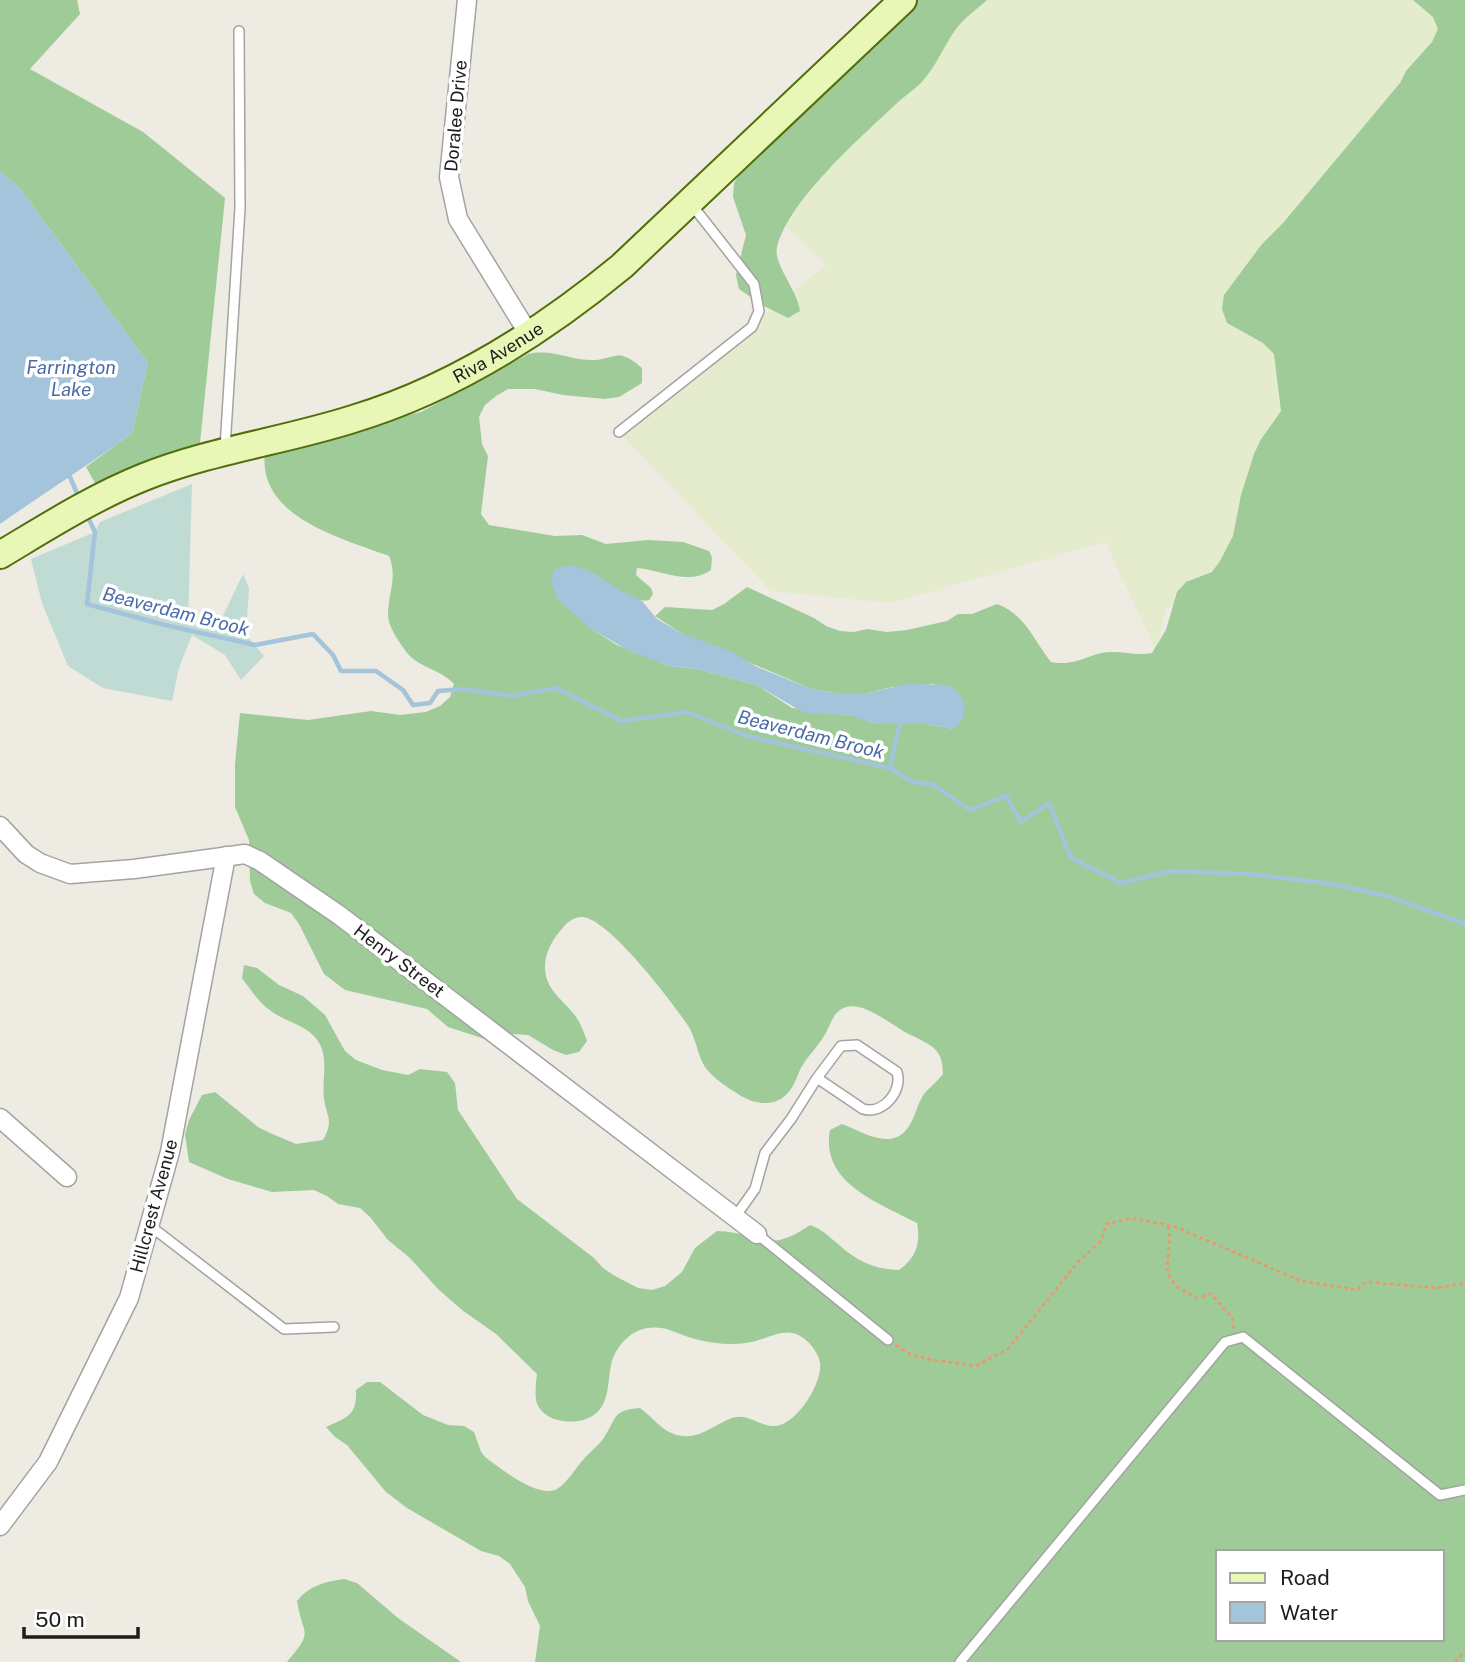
<svg xmlns="http://www.w3.org/2000/svg" width="1465" height="1662" font-family="'Public Sans',sans-serif">
  <rect width="100%" height="100%" fill="#edebe2"/>
  <path fill="#e4eccd" d="M885,0H1440L1461,16L1310,382L1237,584L1166,608L1156,650L1105,542L891,603L771,591L619,432L826,265L726,169Z"/>
  <g fill="#9ecb98" fill-rule="evenodd">
    <path d="M0,0H77L80,14L30,69L143,132L225,198L200,443L95,483L86,467L132,433L148,363L19,187L0,172Z"/>
    <path d="M914,0H987C977,9 964,18 956,29C943,47 936,67 921,83C913,91 904,96 896,104C860,138 789,200 777,247C773,264 797,289 800,311L788,318L762,305L739,289L736,275L746,235L733,197L734,183L757,148Z"/>
    <path d="M1413,0H1465V1662H535L540,1626L528,1601L525,1587L510,1564L499,1556L481,1551L407,1508L386,1492L347,1445L335,1437L326,1427C347,1417 357,1416 356,1390L367,1382H380L423,1415L448,1425L464,1426L474,1432L481,1452L485,1457C500,1468 538,1499 557,1489C567,1483 575,1469 583,1460C589,1452 600,1445 605,1436C617,1417 613,1410 640,1408C654,1418 663,1434 683,1436C701,1438 715,1424 732,1418C747,1413 758,1425 772,1426C795,1428 823,1383 820,1363C818,1350 805,1336 793,1333C780,1330 765,1339 752,1342C725,1347 699,1342 675,1332C647,1320 622,1333 612,1361C607,1378 611,1403 594,1415C577,1427 541,1423 536,1400C535,1392 536,1382 537,1374L496,1334L462,1310L438,1289L410,1258L388,1240L370,1217L360,1208L338,1204L327,1196L314,1190L272,1192L228,1179L189,1162L185,1134L189,1120L202,1095L215,1092L258,1127L270,1133L296,1144L323,1140C334,1120 327,1118 324,1099C322,1083 327,1065 322,1049C314,1026 289,1024 271,1011C259,1003 251,990 242,978L244,965L257,968L279,985L303,996L325,1015L345,1051L356,1060L382,1070L408,1075L420,1069L447,1072L455,1083L458,1110L517,1199L594,1258L603,1268L615,1276L638,1288L652,1290L665,1286L682,1272L695,1248L717,1231C762,1233 767,1255 810,1225C822,1229 828,1236 838,1244C857,1261 873,1269 899,1270C916,1258 921,1243 917,1223C879,1203 820,1183 830,1130L842,1124C861,1131 890,1151 907,1129C915,1119 917,1104 924,1094C930,1087 937,1082 943,1074C943,1050 933,1046 913,1036C894,1028 866,1001 846,1007C832,1012 831,1025 824,1036C818,1046 809,1055 802,1066C797,1075 795,1086 787,1094C773,1108 753,1104 738,1094C727,1087 713,1078 705,1067C698,1056 696,1039 689,1027C673,1003 610,920 583,917C574,916 566,923 561,930C552,940 544,955 545,969C546,991 565,1001 576,1017C581,1024 584,1033 587,1041L579,1052L566,1055L553,1050L528,1035L513,1034L485,1039L448,1027L427,1009L345,990L324,974L299,924L291,913L265,903L254,894L250,881L249,840L235,807V764L240,713L308,720L371,711L400,715L426,712L440,706L450,697L454,684C440,669 422,669 408,654C401,645 388,627 388,615C388,593 398,577 389,556C341,538 257,517 265,452L343,437L392,419L421,412L528,354C554,348 570,361 595,360C604,360 615,354 623,356C630,358 636,363 642,368V383L619,397L605,399L563,395L535,389H508L496,396L485,405L479,417L482,444L488,456L481,514L489,525L555,536L582,535L606,544L648,540L683,542L709,551L712,557L711,570C688,586 662,570 637,568L636,575L651,588L653,594L649,600C631,604 608,584 595,574L590,628L617,645L669,666L697,669L757,685L792,708L855,716L875,724H927L954,729L934,684L892,687L865,694H837L809,688L681,633L655,616L665,607L712,610L724,604L747,587L814,618L826,626L840,631L854,632L867,629L887,632L907,630L947,621L958,614H972L997,604C1025,614 1034,641 1051,662C1079,667 1089,652 1112,652C1127,652 1138,656 1152,653L1166,630L1177,592L1186,582L1212,572L1220,561L1233,536L1241,495L1254,454L1260,441L1281,411L1274,354L1263,343L1227,323L1222,309L1224,295L1262,244L1283,223L1400,83L1406,71L1432,42L1438,29L1433,17ZM1218,1552H1442V1639H1218Z"/>
    <path d="M344,1579L357,1583L398,1618L461,1662H287C315,1629 303,1638 297,1601C310,1585 325,1582 344,1579Z"/>
  </g>
  <path fill="#bfdbd3" d="M192,484L188,621L221,620L243,574L249,588L246,635L264,656L241,680L225,655L192,635L179,668L172,701L103,688L68,666L42,603L31,559L95,532L100,522Z"/>
  <g fill="#a3c4da">
    <path d="M0,172L19,187L148,363L132,433C89,465 44,493 0,524Z"/>
    <path d="M567,565L580,567L595,574L623,592L642,601L657,619L681,633L733,652L757,667L809,688L837,694H865L906,684L948,685L959,693L965,705L963,719L954,729L927,724H875L849,715L804,713L757,685L697,669L669,666L629,651L590,628L559,601L551,583L554,570Z"/>
  </g>
  <g fill="none" stroke-linecap="round" stroke-linejoin="round">
    <g stroke="#a3c4da" stroke-width="4.5">
      <path d="M70,477L79,498"/>
      <path d="M86,513L95,532L87,604L165,625L255,645L313,634L333,655L341,671H376L403,690L413,705L430,703L438,691L464,689L512,696L556,688L622,721L686,712L750,737L890,768L913,782L932,784L970,810L1006,796L1021,822L1049,803L1071,858L1121,883L1171,871L1249,874L1333,884L1387,896L1465,924"/>
      <path d="M890,768L900,723"/>
    </g>
    <defs>
      <g id="lane">
        <path d="M619,432L752,327L759,311L754,284L692,205"/>
        <path d="M225,448L240,208L239,31"/>
        <path d="M735,1217L755,1189L765,1153L791,1119L817,1078L841,1046L857,1045L897,1072C903,1091 883,1115 863,1109L817,1078"/>
        <path d="M149,1225L284,1329L334,1327"/>
        <path d="M757,1234L888,1340"/>
        <path d="M960,1662L1225,1342L1243,1337L1440,1495L1465,1490"/>
      </g>
      <g id="street">
        <path d="M467,0L449,177L458,219L530,336"/>
        <path d="M0,826L26,854L40,863L70,874L134,869L245,854L260,861L339,915L757,1234"/>
        <path d="M0,1118L67,1177"/>
        <path d="M0,1526L48,1462L129,1298L170,1152L226,856"/>
      </g>
      <g id="secondary">
        <path id="s1" d="M0,555C47,527 94,497 144,477C212,450 284,441 353,419C453,389 542,332 622,266L903,0"/>
      </g>
    </defs>
    <use href="#lane" stroke="#a3a3a3" stroke-width="12"/>
    <use href="#street" stroke="#a3a3a3" stroke-width="21"/>
    <use href="#secondary" stroke="#516e08" stroke-width="30"/>
    <g stroke="#f5916b" stroke-width="2.5" stroke-dasharray="3.5 3.5" stroke-linecap="butt">
      <path d="M1168,1226C1174,1265 1151,1276 1197,1298L1211,1294L1232,1318L1234,1329"/>
      <path d="M896,1345L910,1354L928,1359L975,1366L1008,1349L1078,1262L1101,1241L1106,1224L1131,1218L1176,1227L1301,1281L1357,1290L1366,1282L1437,1288L1465,1283"/>
      <path d="M1455,1662L1465,1651"/>
    </g>
    <use href="#lane" stroke="#fff" stroke-width="9"/>
    <use href="#street" stroke="#fff" stroke-width="18"/>
    <use href="#secondary" stroke="#e8f7b6" stroke-width="26"/>
  </g>
  <g text-anchor="middle" stroke-width="7" stroke-linejoin="round" paint-order="stroke">
    <g font-size="18" fill="#1c1c1c" stroke="#fff">
      <text transform="translate(456 116) rotate(-85)" y="6">Doralee Drive</text>
      <text dy="6" stroke="none"><textPath href="#s1" startOffset="541">Riva Avenue</textPath></text>
      <text transform="translate(399 961) rotate(37)" y="6">Henry Street</text>
      <text transform="translate(154 1206) rotate(-75)" y="6">Hillcrest Avenue</text>
    </g>
    <g font-size="19" font-style="italic" fill="#4c6aa8" stroke="#fff">
      <text x="71" y="374">Farrington<tspan x="71" dy="22">Lake</tspan></text>
      <text transform="translate(176 611) rotate(14)" y="7">Beaverdam Brook</text>
      <text transform="translate(811 734) rotate(14)" y="7">Beaverdam Brook</text>
    </g>
  </g>
  <rect x="1216" y="1550" width="228" height="91" fill="#ffffff" stroke="#a4a4a4" stroke-width="2"/>
  <rect x="1230" y="1573" width="35" height="10" fill="#e8f7b6" stroke="#a4a4a4" stroke-width="2"/>
  <text x="1280" y="1585" font-size="21" fill="#1c1c1c">Road</text>
  <rect x="1230" y="1602" width="35" height="21" fill="#a3c4da" stroke="#a4a4a4" stroke-width="2"/>
  <text x="1280" y="1620" font-size="21" fill="#1c1c1c">Water</text>
  <path d="M24 1627v10h114v-10" fill="none" stroke="#1c1c1c" stroke-width="3.5"/>
  <text x="35" y="1627" font-size="21" fill="#1c1c1c" stroke="#ffffff" stroke-width="5" paint-order="stroke">50 m</text>
</svg>
